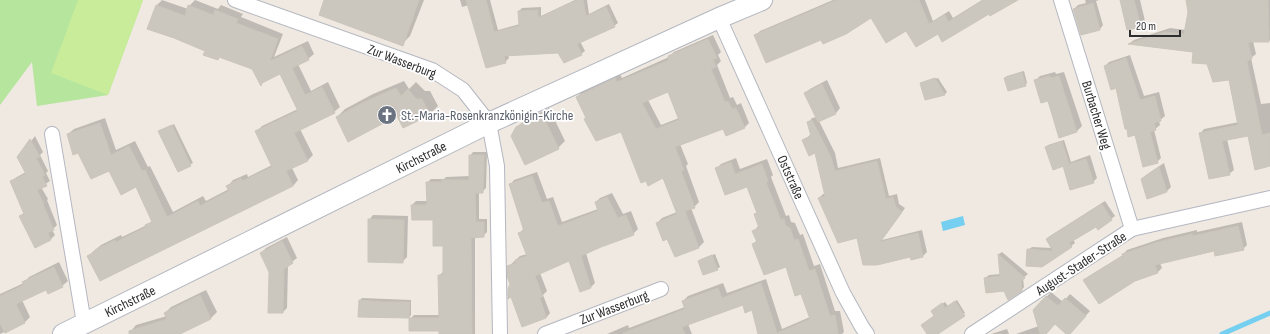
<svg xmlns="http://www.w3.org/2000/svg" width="1270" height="334" font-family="'Sofia Sans Condensed',sans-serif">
  <rect width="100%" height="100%" fill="#efe9e1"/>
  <path fill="#b6e59e" d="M0,0H143L108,95L37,106L32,62L0,105Z"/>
  <path fill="#c9ec9a" d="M78,0H143L108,95L51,73Z"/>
  <path fill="#75cff0" d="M963,216L965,225L943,231L941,222Z"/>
  <g fill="#0003" fill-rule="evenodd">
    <path d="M162,0L188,9L189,6L195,0L218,9L221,5L243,14L241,17L283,34L274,57L308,41L314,54L308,59L298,64L311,91L328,82L340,107L334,112L300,129L313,155L307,161L292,168L298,180L293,186L88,256L101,245L121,235L122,237L149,224L153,220L136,186L109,169L68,134L74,129L105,118L116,150L135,141L148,167L150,166L173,212L203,196L206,201L229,189L228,186L233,180L247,174L248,177L272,165L256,132L262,126L298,109L281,73L264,81L261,84L253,68L221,56L218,59L206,51L174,37L148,29L157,5Z"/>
    <path d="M326,0H424L410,36L402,44Z"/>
    <path d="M460,0H490L498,30L520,24L519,11L522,8L541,7V16L575,0H587L589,14L609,4L618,23L614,26L580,41L585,51L581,54L559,52L508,55L509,58L505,62L469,5L462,7Z"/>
    <path d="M833,0H925L933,21L949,11L953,18L982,0H1016L989,13L938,33L906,29L871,17L821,39L756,35L760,31Z"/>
    <path d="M1085,0H1099L1096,1L1103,25L1100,29L1074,9L1078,5L1086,3Z"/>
    <path d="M1123,0H1140L1145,21L1140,26Z"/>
    <path d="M1187,0H1270V40L1269,41H1253L1256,54L1251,58L1261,104L1270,103V165L1249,134L1227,139L1234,170L1229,174L1200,134L1204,129L1239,122L1229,79L1207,63L1194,51L1130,43L1134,40L1170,28L1186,30L1189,12Z"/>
    <path d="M713,35L721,52L718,55L721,61L717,65L730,98L733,97L737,105L741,103L749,123L745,127L724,128L680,144L688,164L686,166L699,202L694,207L691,208L704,242L699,247L675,256L668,238L657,223L662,218L677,212L664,176L622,130L587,117L577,97L582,92L620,74L622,78L669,57L674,52ZM668,91L679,118L661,125L648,100Z"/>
    <path d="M1130,55L1144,96L1159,92L1165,116L1159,121L1160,125L1154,130L1161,158L1157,162L1136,134L1117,87L1105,66L1109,62Z"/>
    <path d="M1024,71L1027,83L1025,86L1005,78L1007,76Z"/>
    <path d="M1055,72L1056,74L1064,72L1082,126L1077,131L1060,137L1049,100L1035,81L1040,76Z"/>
    <path d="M938,78L947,92L945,94L926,99L921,83Z"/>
    <path d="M827,80L840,108L836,113L819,121L835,153L838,168L880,158L889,196L897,194L899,204L905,208L882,240L922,230L927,252L923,256L911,258V256L858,237L819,198L823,194H826L816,152L803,141L811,134L809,122L812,118L817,117L805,93L810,89Z"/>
    <path d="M404,81L409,89L416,82L425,91H430L438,106L430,114L404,127L398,115L337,117L345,109L373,94Z"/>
    <path d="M549,108L565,141L558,148L517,127L524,121Z"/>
    <path d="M174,124L193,163L178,171L159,132Z"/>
    <path d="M35,136L43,152L40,155L48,171L46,173L50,181L41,187L48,199L47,200L57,225L52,230L55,235L51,239L35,246L20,216L25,212L12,182L15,178L26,172L19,157Z"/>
    <path d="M1064,140L1071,162L1090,155L1097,178L1093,182L1064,167L1046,147L1048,145Z"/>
    <path d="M473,152H487L486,188L482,192H479V219H487V232L483,236H475V334H440V330L410,319L414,315H440L439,276L443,272L444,245L434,219L412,205L416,201H428L427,183L431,179H444L446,177L470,176V156Z"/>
    <path d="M736,158L740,169L767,159L773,175L771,177L786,216L789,215L791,222L795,223L800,235L803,234L814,266L820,264L835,311H840L844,332L842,334H759L753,309L744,303L688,324L692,334H607L628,325L629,328L685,307L683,301L688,296L723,283L727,293L766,279L782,329L810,317L802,293L786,266L753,244L757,240L754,231L759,225L755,215L758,212L748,186L716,169L721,164Z"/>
    <path d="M1164,163L1171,187L1167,191L1148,198L1142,179L1146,175Z"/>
    <path d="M537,172L547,199L553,197L562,222L598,209L596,202L600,198L612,193L623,214L631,211L638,229L633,234L600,246L586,253L595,283L591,287L581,291L570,260L540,273L547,291L543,295L550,313L546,318L523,326L512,296L509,297V289L511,284L508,276V267L520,256L527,254L520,233L524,228L510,185L514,180ZM538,293L546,317H544L536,294Z"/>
    <path d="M1105,201L1115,216L1111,219L1096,225L1073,239L1075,243L1071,246L1042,266L1028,250L1032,247L1052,248L1047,239L1050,236Z"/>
    <path d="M373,215L408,216L407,257L402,262L369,220Z"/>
    <path d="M1242,222L1247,245L1243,249L1215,250L1160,263L1162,268L1158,272L1085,280L1089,276L1123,255L1127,250L1163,238L1197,230V232Z"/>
    <path d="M287,237L297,258L288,265L287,308L283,312L270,272L261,253L266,248Z"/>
    <path d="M1002,252L1028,274L1023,278L1024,287L1021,291L1005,290L985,278L989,275L1001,274L999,254Z"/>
    <path d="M715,254L720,267L717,269L699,261L701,259Z"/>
    <path d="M59,262L68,281L62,286L46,289L22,300L30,317L25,322L0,334V294L24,283L29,277Z"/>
    <path d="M206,290L217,312L211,318L178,334H132L131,331L136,325L167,316L165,313L171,307Z"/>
    <path d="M1051,292L1063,302L1070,294L1090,311L1069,334H1067L1055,323L1046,334H1016L1039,326L1034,310Z"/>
    <path d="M362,298L411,300V315L409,317L360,300Z"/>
    <path d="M957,300L965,313L934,334H928L922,325L935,315L932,311L945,302L948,306Z"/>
    <path d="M1007,329L1009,334H991Z"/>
  </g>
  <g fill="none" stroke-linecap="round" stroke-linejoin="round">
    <path stroke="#75cff0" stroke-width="5" d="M1222,334L1270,313"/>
  </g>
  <g fill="#cbc7bf" stroke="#cbc5ba" fill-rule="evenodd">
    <path d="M324,0H419L403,46L319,15Z"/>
    <path d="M466,0H486L494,32L519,26L518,11L538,10V18L577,0H583L586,16L606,7L615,27L577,44L582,55L564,63L558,53L504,56L506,63L486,68Z"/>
    <path d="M837,0H919L929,24L945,15L948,22L982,1L981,0H1018L990,16L989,14L942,42L938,34L916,47L906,31L886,43L871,18L846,34L823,44L821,40L766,63L754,35Z"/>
    <path d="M1120,0H1134L1141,27L1127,30Z"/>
    <path d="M1186,0H1268L1269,42H1248L1252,59L1247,61L1262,135L1270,133V166L1255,170L1248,136L1222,141L1230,175L1209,179L1199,133L1238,125L1229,80L1213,82L1207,64L1192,63L1193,52L1128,44L1165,32L1184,34L1188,12Z"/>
    <path d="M1093,3L1100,30L1081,35L1073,9Z"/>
    <path d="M156,5L185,16L188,5L213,15L215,10L238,19L236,23L278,39L270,61L302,46L309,60L292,68L305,95L322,87L335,113L294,133L308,161L286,171L293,186L100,281L87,256L95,252V250L115,240L116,242L146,227L145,225L152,222L136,187L121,195L109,171L91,179L78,153L73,155L67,134L100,123L111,155L129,146L142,171L145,170L167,217L198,201L200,206L229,191L226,186L241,178L242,181L272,167L255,131L298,111L280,74L262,83L261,86L252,69L219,57L218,60L203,55L205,51L174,38L147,29Z"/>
    <path d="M708,39L717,58L713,59L716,67L711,69L725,102L728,101L732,109L736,108L745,128L726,136L723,129L675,147L684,170L681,171L695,208L685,211L699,248L675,257L667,239L663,241L656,223L677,214L663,178L648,186L646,181L641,183L621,132L596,141L584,119L586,118L576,97L615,78L617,82L669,60L668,56ZM668,92L679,120L656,129L642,103Z"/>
    <path d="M1126,58L1140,100L1155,96L1161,121L1154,123L1156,130L1150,132L1158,163L1143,167L1135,135L1128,137L1127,129H1125L1116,88L1111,90L1104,66Z"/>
    <path d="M1022,72L1026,86L1008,91L1004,78Z"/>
    <path d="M1050,76L1051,78L1059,76L1077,132L1059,138L1048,101L1041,103L1034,80Z"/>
    <path d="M935,78L945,95L925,100L920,83Z"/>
    <path d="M822,84L836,114L818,122L804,93Z"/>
    <path d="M396,88L401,96L408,89L416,99H422L430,115L403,128L397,116L348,142L336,117L364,102Z"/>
    <path d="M542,114L559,149L525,165L511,136L516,127Z"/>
    <path d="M812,120L831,157L835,171L877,161L886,199L893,197L896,207L902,212L880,242L918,233L923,257L911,260L910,257L877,265H863L857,238L838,243L818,198L825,196L815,153L809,156L802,140L811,136L807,122Z"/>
    <path d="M172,125L191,166L178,172L158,131Z"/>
    <path d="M30,139L40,157L36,158L45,175L42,177L47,186L37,190L44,204H43L54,230L48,233L51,240L35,248L19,216L24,214L10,181L26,174L17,157Z"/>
    <path d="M1062,141L1069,164L1053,170L1045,147Z"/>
    <path d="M469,155H484V162L483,193H475L476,222H484V237L471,238L472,334H439V331H409V318H439L438,275H443V246H433V220H412L411,205H427L426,182H442L441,180H469Z"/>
    <path d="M1086,159L1094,183L1070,190L1063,166Z"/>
    <path d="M731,162L735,174L762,164L768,181L766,182L781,220L784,219L786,226L790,228L794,240L798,239L809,271L815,269L830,316L835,315L838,334H758L752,310L745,313L743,305L682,327L685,334H623V333L685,309L682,301L718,288L722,298L761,283L777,333L810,319L801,294L795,296L786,267L764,275L752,244L757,242L752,231L759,228L754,214L757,213L747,187L725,195L715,168Z"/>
    <path d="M1159,167L1167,192L1147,199L1141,179Z"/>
    <path d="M532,176L542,203L549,201L558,226L598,211L595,202L607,197L618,218L626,215L634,235L601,247L581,256L591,288L580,292L569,261L535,276L543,297L539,298L546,318L522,327L511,297L508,299V289L510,284L507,276V266L516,263L515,260L527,256L518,233L524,231L509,184Z"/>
    <path d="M1102,204L1112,220L1098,230L1096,227L1069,243L1072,247L1042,267L1026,266L1027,249L1053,251L1046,239Z"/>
    <path d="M368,219L404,220L403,263L368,262Z"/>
    <path d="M1238,226L1244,250L1215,256L1214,251L1155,265L1158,273L1135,281L1099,304L1083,280L1123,256L1122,254L1158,242L1192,234L1193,236Z"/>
    <path d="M282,241L293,263L284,269L283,313H268L269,272L260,253Z"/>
    <path d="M998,254L1025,278L1021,281L1022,291L1008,300L1004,291L986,293L984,278L1000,276Z"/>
    <path d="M712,255L718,270L703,275L698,261Z"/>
    <path d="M54,267L63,287L48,294L46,290L16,304L25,323L5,333L0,323V296L24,285L22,282Z"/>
    <path d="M200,295L211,319L180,334H129V331L167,319L164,313Z"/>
    <path d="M1046,296L1058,306L1065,298L1086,316L1070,334H1066L1055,324L1046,334H1040L1033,310Z"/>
    <path d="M359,300L384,302H410L409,318L358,317Z"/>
    <path d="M955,301L965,316L938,334H927L921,325L934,316L931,311L942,303L945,308Z"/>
  </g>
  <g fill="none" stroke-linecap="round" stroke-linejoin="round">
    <defs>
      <g id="street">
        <path d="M235,0L432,70L463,90L489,123L497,166L500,334"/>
        <path d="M1061,0L1132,229"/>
        <path d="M719,18L843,293L862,327L867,334"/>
        <path d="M52,134L84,323"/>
        <path d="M545,334L661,289"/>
        <path d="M972,334L1132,229L1270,198"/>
      </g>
      <path id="secondary" d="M63,334L489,123L719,18L762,0"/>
    </defs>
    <use href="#street" stroke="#b4b7c1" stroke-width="16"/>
    <use href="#secondary" stroke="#b4b7c1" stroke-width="22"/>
    <use href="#street" stroke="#fff" stroke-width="14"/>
    <use href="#secondary" stroke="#fff" stroke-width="20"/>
  </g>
  <defs>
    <symbol id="church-disc" viewBox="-11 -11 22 22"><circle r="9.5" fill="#6b7280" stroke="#fff"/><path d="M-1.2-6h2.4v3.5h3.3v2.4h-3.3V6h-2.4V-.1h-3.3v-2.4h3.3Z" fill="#fff"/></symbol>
  </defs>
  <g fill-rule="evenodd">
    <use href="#church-disc" x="376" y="104" width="22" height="22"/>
  </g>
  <g text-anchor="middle" stroke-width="3.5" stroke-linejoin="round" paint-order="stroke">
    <g font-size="14" fill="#2e2e2e" stroke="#fff">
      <text transform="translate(402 61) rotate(21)" y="5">Zur Wasserburg</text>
      <text transform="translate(1097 115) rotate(73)" y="5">Burbacher Weg</text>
      <text transform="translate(421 157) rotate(-27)" y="5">Kirchstraße</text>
      <text transform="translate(791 177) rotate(66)" y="5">Oststraße</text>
      <text transform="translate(1081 263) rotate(-33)" y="5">August-Stader-Straße</text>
      <text transform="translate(130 301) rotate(-26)" y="5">Kirchstraße</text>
      <text transform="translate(614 307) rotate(-21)" y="5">Zur Wasserburg</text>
    </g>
    <g font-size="14" fill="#5b616d" stroke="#fff" text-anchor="start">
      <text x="401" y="120">St.-Maria-Rosenkranzkönigin-Kirche</text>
    </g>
  </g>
  <path d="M1130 30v6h50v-6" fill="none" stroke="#2e2e2e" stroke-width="2"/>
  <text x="1136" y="30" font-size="12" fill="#2e2e2e" stroke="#ffffff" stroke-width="3" paint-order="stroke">20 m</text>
</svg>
